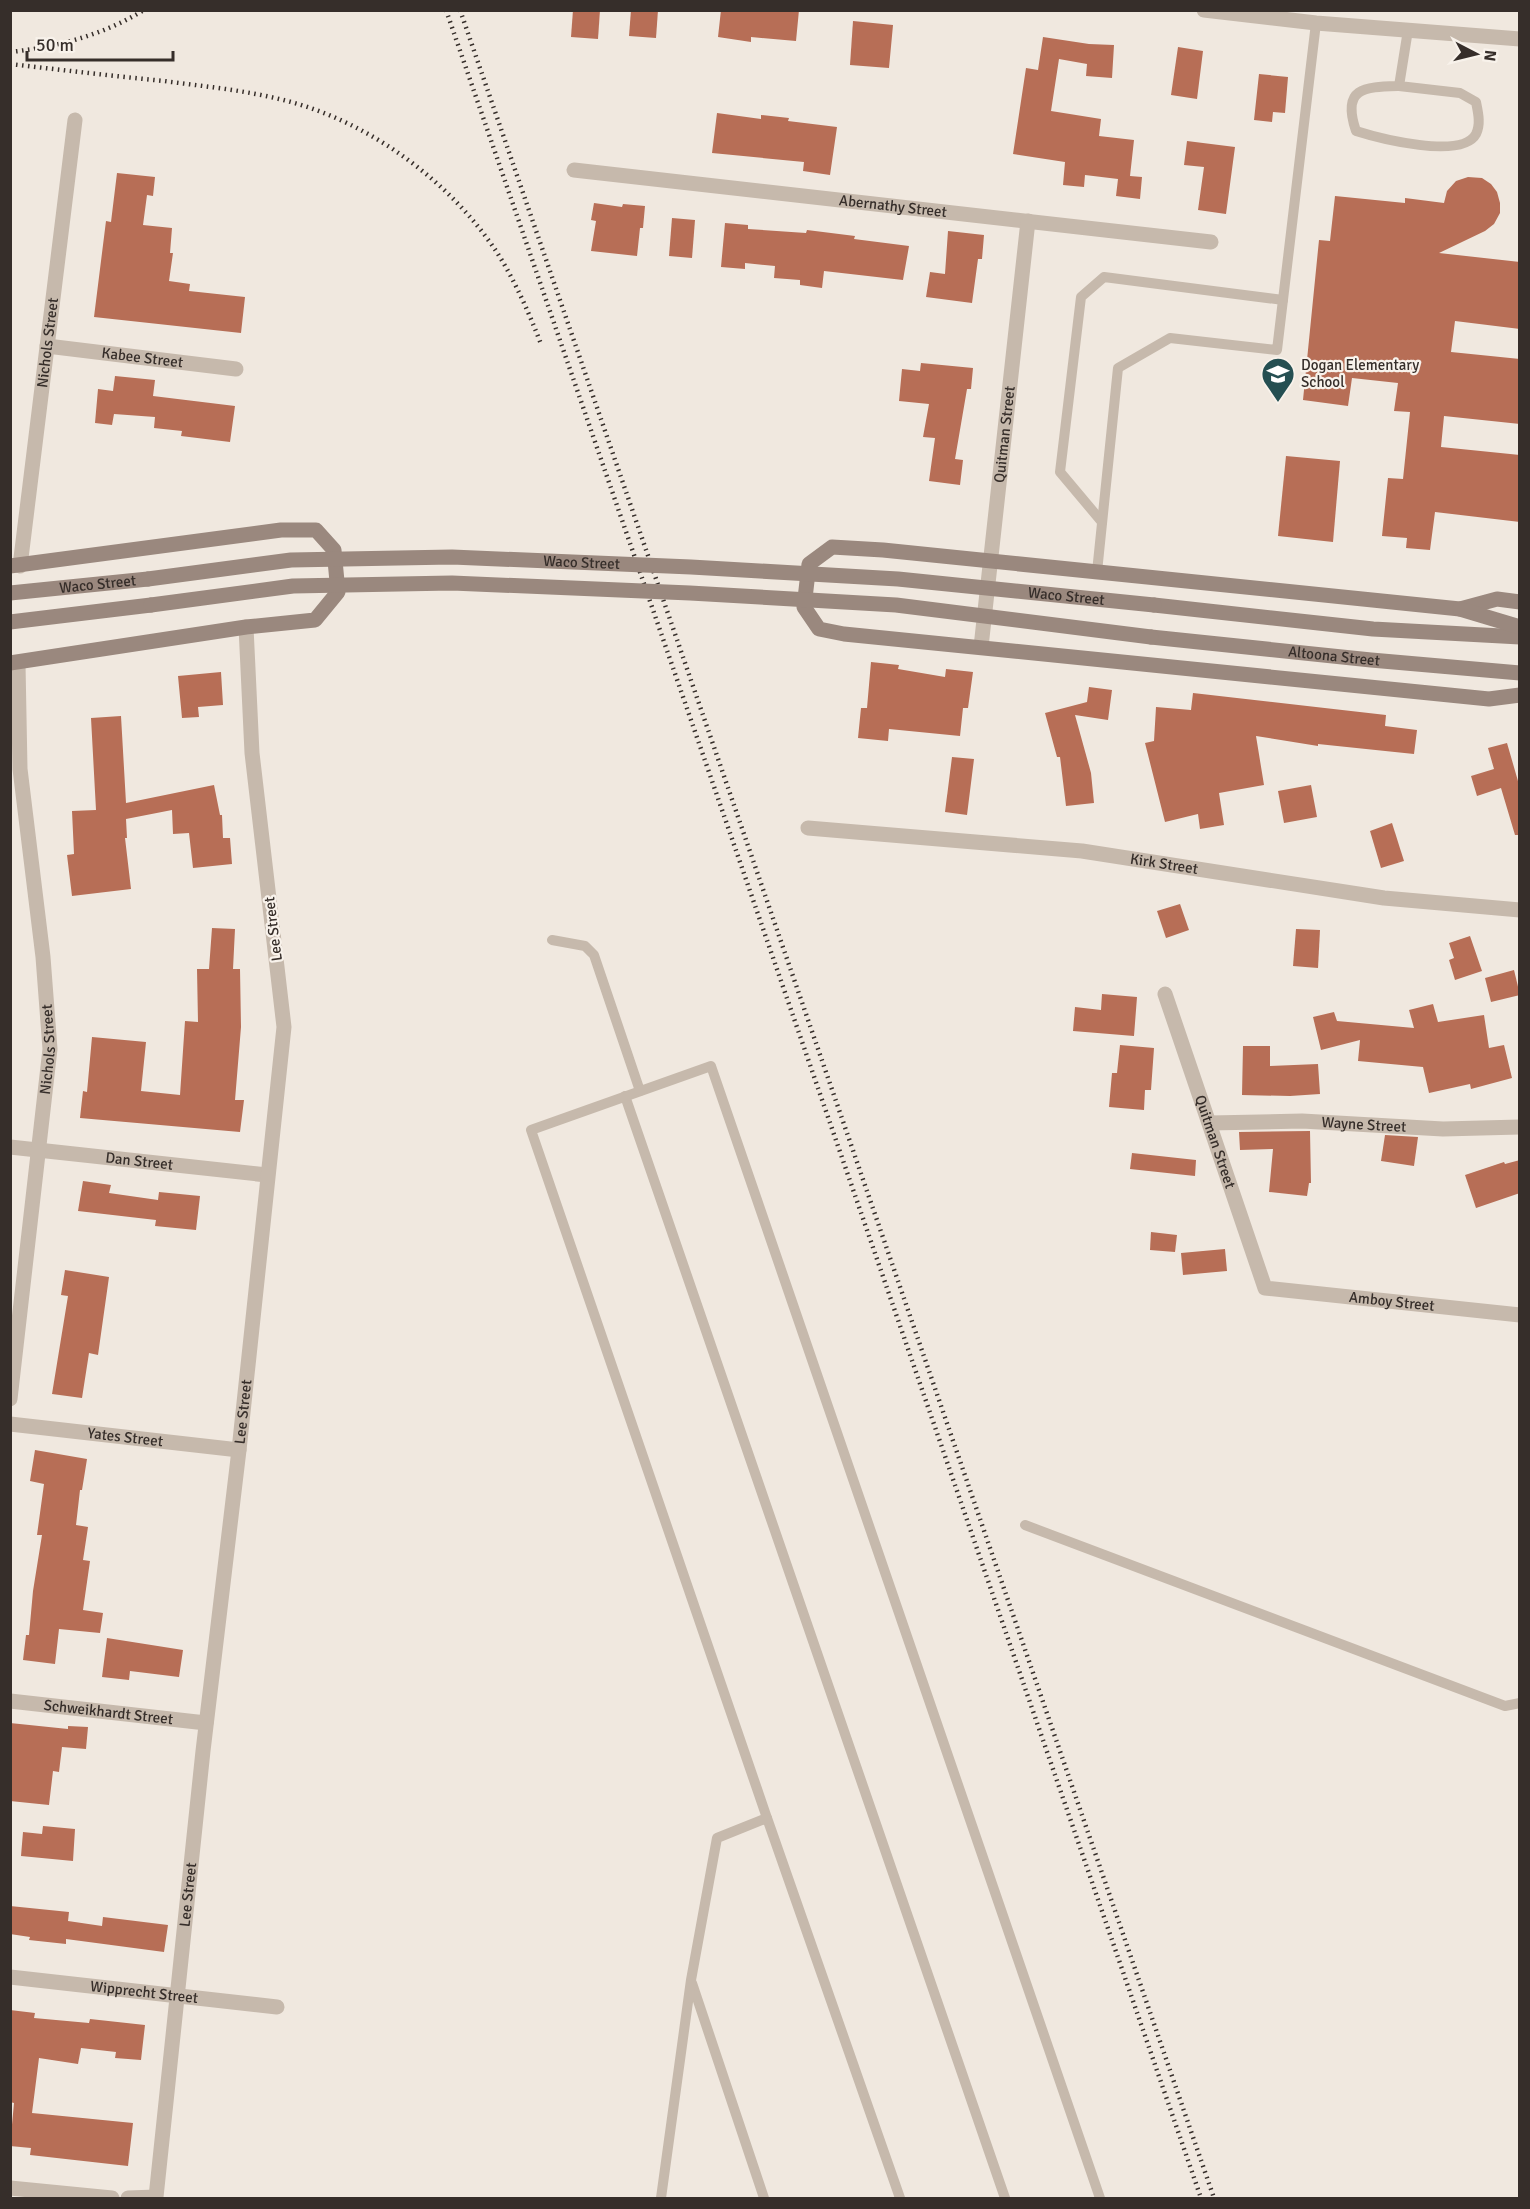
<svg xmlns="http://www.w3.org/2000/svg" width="1530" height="2209" font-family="Signika,sans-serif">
  <rect width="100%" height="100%" fill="#f0e8df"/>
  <g fill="#b76e56">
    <path d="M573,10H600L598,39L571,37Z"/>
    <path d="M631,10H658L656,38L629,36Z"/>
    <path d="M721,10H799L796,41L751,37V42L718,37Z"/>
    <path d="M853,21L893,25L889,68L850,65Z"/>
    <path d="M1043,37L1089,44L1114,45L1112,78L1086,76L1087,64L1059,59L1051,111L1101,119L1099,136L1134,140L1130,176L1142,177L1140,199L1116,196L1118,179L1085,175L1084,187L1063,185L1065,162L1013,154L1026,68L1038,70Z"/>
    <path d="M1178,47L1203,51L1197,99L1171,95Z"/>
    <path d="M1259,74L1288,77L1285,113L1273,112L1272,122L1254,120Z"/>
    <path d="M717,113L761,119V115L789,118L788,121L837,127L830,175L803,171L804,162L712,153Z"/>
    <path d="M1187,141L1235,147L1226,214L1198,210L1204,167L1184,165Z"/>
    <path d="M117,173L155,177L153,196L147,195L143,225L172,228L170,253H173L169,281L190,284L189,291L245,297L241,333L94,317L106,221L111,222Z"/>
    <path d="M1468,177L1482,178L1491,184L1497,192L1500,203V213L1494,224L1485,231L1439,253L1520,262V329L1455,321L1451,352L1520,359V424L1444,416L1441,447L1520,455V522L1435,512L1430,550L1406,548L1407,538L1382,536L1388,478L1403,479L1410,412L1394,411L1398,383L1352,378L1348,406L1303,400L1319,240L1330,241L1335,196L1405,203V198L1444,203L1447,191L1456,181Z"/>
    <path d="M594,203L622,207L623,204L645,206L643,228H640L637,256L591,251L596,221L591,220Z"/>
    <path d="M672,218L695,220L692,258L669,256Z"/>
    <path d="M725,223L748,225V229L806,233L807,230L855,236L854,239L909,246L903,280L824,271L822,288L800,285V280L774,278L775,266L745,263V269L721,267Z"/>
    <path d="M948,231L984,235L982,259H978L972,303L926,297L930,272L945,274Z"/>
    <path d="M921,363L973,368L971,389H967L955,459L963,460L960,485L929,481L935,438L923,437L929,404L899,401L902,369L920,371Z"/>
    <path d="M115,376L155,380L153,396L235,406L230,442L181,436L182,431L154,428L155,417L114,414L112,425L95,423L98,389L113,391Z"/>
    <path d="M1286,456L1340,461L1333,542L1278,536Z"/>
    <path d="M871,662L899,665L898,669L945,677L946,669L973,672L968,708H963L960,736L889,729L888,741L858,738L861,708H867Z"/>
    <path d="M221,672L223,705L198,707L199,717L182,718L178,676Z"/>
    <path d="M1089,687L1112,690L1108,720L1075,715L1091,773L1094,803L1066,806L1060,757H1057L1045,713L1087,702Z"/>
    <path d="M1193,693L1386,715L1385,726L1417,730L1414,754L1318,744V746L1256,736L1264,785L1219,793L1224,825L1200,829L1198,814L1165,822L1145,743L1154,741L1156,707L1191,710Z"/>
    <path d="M121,716L126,803L214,785L220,815H222L223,838H230L232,864L193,868L189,833L173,834L172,810L126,819L127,838H125L131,889L72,896L67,855L74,854L72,811L96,810L91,718Z"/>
    <path d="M1507,743L1520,788V835H1515L1501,788L1477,796L1471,776L1494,769L1488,748Z"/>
    <path d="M952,757L974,759L967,815L945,812Z"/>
    <path d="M1311,785L1317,817L1284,823L1278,791Z"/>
    <path d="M1392,823L1404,861L1381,868L1370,831Z"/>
    <path d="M1180,904L1189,930L1166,938L1157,911Z"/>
    <path d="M212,928L235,929L233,969H240L241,1027L235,1100H244L240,1132L80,1118L83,1091L87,1092L92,1037L146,1042L141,1091L180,1095L185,1021L198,1022L197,969H209Z"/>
    <path d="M1296,929L1320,930L1318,968L1293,966Z"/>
    <path d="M1470,936L1482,971L1455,980L1449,960L1454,958L1449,943Z"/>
    <path d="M1514,970L1520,995L1491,1002L1485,978Z"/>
    <path d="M1102,994L1137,997L1134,1036L1073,1031L1075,1007L1101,1010Z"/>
    <path d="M1433,1004L1438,1022L1484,1015L1489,1048L1504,1045L1512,1078L1471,1089L1470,1084L1429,1093L1423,1067L1358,1061L1360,1040L1321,1050L1313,1017L1334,1012L1337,1021L1414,1028L1409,1010Z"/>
    <path d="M1120,1045L1154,1048L1151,1090H1145L1144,1110L1109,1107L1112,1073H1117Z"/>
    <path d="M1243,1046H1270V1066L1318,1064L1320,1094L1290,1096L1242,1095Z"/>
    <path d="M1310,1131L1311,1183H1309L1307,1196L1269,1192L1273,1149L1240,1150L1239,1132Z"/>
    <path d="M1385,1135L1418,1137L1414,1166L1381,1161Z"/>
    <path d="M1132,1153L1196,1160L1195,1176L1130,1169Z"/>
    <path d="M1520,1160V1193L1476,1208L1465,1175L1504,1162L1505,1164Z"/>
    <path d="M83,1181L111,1185L109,1193L158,1200L159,1192L200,1196L196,1230L155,1226L156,1220L78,1211Z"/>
    <path d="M1151,1232L1177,1235L1175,1252L1150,1250Z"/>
    <path d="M1225,1249L1227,1271L1183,1275L1181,1253Z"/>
    <path d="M65,1270L109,1277L98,1355L89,1353L82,1398L52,1394L68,1296L61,1295Z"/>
    <path d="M35,1450L87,1459L82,1490H80L76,1525L88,1527L83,1560L90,1561L83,1610L103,1613L100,1633L59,1629L55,1664L23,1660L26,1635H29L33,1591L42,1535H37L44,1484L30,1481Z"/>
    <path d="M107,1638L183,1650L179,1677L130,1671L129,1680L102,1677Z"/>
    <path d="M10,1723L68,1729V1726L88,1727L86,1749L62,1747L59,1772L53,1771L49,1805L10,1801Z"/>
    <path d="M43,1826L75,1829L73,1861L21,1856L23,1832L42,1834Z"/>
    <path d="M10,1906L69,1912L68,1921L102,1926L103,1917L168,1925L164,1952L66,1939V1944L29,1940L30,1937L10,1934Z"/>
    <path d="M10,2010L35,2013L34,2018L89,2023L90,2019L145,2025L141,2060L115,2058L116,2052L81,2048L78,2064L39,2058L32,2113L133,2123L128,2166L30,2155L31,2148L10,2146L14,2103L10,2102Z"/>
  </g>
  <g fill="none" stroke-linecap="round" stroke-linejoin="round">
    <g stroke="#c6b9ac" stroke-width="10">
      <path d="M1399,86C1365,87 1341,87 1356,131C1378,138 1462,160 1476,134C1481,124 1478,112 1476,102L1460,93L1399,86L1408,30"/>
      <path d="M1102,522L1060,472L1081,297L1104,277L1283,300"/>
      <path d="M1097,572L1118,368L1170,338L1277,350L1316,23"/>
      <path d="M552,940L585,946L594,955L640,1091"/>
      <path d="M625,1096L1005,2198"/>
      <path d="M1025,1525L1505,1706L1520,1703"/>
      <path d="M767,1818L531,1130L711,1066L1100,2198"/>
      <path d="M692,1983L764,2198"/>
      <path d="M661,2198L691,1980L717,1838L767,1818L900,2198"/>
    </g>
    <g stroke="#c6b9ac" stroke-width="15">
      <path d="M1204,10L1316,23L1520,39"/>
      <path id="s1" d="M574,170L1211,242"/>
      <path id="s2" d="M47,346L236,369"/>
      <path id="s3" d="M20,566L75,120"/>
      <path id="s4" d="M981,647L1028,221"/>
      <path id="s5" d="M808,828L1082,851L1384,898L1520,910"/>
      <path id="s6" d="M1165,994L1265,1288L1520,1315"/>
      <path id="s7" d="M1210,1123L1302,1121L1443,1129L1520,1127"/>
      <path id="s8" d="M10,1147L267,1175"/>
      <path id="s9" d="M10,1399L50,1049L43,957L20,769L18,664"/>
      <path id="s10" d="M10,1424L239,1450"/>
      <path id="s11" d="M10,1701L206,1723"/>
      <path id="s12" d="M10,1977L277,2007"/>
      <path d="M10,2188L112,2198"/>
      <path id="s13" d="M128,2198L156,2197L203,1751L239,1450L284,1027L252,753L246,627"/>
    </g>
    <g stroke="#9a887e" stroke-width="15">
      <path d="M10,566L281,530H316L334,550L338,592L315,620L246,627L10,663"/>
      <path id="s14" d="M10,593L148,579"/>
      <path d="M1520,602L1497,599L1460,609L883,550L832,547L809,564L804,607L819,629L844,634L1489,699L1520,695"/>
      <path d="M1154,605L1373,629L1520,637"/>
      <path d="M1460,609L1520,627"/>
      <path d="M10,622L151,605"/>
      <path id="s15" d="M1151,637L1371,660L1520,673"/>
    </g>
    <g stroke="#362e2a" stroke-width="4.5" stroke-dasharray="1.5 4.5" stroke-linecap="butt">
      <path d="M446,10L1201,2198"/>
      <path d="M460,10L1214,2198"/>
      <path d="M10,52C58,47 103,35 144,10"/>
      <path d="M10,64C62,70 113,76 164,81C209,87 254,91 298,104C378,128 453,185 498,254C516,283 529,313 541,344"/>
    </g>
    <g stroke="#9a887e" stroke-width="15">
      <path id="s16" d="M148,579L291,560L452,557L691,567L898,579L1154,605"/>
      <path d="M151,605L293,586L452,583L690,593L896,605L1151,637"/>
    </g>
  </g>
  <defs>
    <symbol id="school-pin" viewBox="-11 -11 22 30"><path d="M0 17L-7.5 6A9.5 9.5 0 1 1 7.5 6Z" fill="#254f52" stroke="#f8f2eb"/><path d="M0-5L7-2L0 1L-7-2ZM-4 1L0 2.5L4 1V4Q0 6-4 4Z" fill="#fff"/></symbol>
  </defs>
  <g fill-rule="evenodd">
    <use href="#school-pin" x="1259" y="355" width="38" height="52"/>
  </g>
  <g text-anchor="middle" stroke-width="4.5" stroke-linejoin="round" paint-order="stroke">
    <g font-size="15" fill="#362e2a" stroke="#f8f2eb">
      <text dy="5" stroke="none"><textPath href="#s1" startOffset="321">Abernathy Street</textPath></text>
      <text dy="5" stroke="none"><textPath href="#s3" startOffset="225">Nichols Street</textPath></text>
      <text dy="5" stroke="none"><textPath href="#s2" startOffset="96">Kabee Street</textPath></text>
      <text dy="5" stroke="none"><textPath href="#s4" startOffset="214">Quitman Street</textPath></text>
      <text dy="5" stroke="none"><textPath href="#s16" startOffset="435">Waco Street</textPath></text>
      <text dy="5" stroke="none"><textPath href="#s14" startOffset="88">Waco Street</textPath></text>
      <text dy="5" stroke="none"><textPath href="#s16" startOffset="921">Waco Street</textPath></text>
      <text dy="5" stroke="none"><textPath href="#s15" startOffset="184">Altoona Street</textPath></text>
      <text dy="5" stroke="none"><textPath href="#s5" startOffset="358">Kirk Street</textPath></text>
      <text transform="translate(273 929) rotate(-97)" y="5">Lee Street</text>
      <text dy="5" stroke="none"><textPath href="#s9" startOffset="352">Nichols Street</textPath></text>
      <text dy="5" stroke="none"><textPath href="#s7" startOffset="154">Wayne Street</textPath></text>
      <text dy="5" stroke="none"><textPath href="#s6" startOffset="156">Quitman Street</textPath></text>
      <text dy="5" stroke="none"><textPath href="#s8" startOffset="130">Dan Street</textPath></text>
      <text dy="5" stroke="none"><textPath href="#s6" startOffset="438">Amboy Street</textPath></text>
      <text dy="5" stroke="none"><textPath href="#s13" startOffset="818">Lee Street</textPath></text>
      <text dy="5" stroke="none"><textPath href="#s10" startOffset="116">Yates Street</textPath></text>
      <text dy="5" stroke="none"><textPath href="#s11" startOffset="99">Schweikhardt Street</textPath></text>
      <text dy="5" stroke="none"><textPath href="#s13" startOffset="332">Lee Street</textPath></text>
      <text dy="5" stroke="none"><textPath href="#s12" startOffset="135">Wipprecht Street</textPath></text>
    </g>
    <g font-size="15" fill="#362e2a" stroke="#f8f2eb" text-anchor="start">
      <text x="1301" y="370">Dogan Elementary<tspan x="1301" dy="17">School</tspan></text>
    </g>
  </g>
  <rect width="1530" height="2209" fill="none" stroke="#362e2a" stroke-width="24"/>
  <g transform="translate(1476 54) rotate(97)" stroke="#f8f2eb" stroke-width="4.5" paint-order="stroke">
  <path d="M0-4.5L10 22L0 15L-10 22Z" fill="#362e2a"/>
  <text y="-9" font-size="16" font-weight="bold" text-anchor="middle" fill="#362e2a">N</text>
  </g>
  <path d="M27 51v9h146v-9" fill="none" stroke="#362e2a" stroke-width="3"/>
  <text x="36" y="51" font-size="18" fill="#362e2a" stroke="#f8f2eb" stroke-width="4.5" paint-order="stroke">50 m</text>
</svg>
